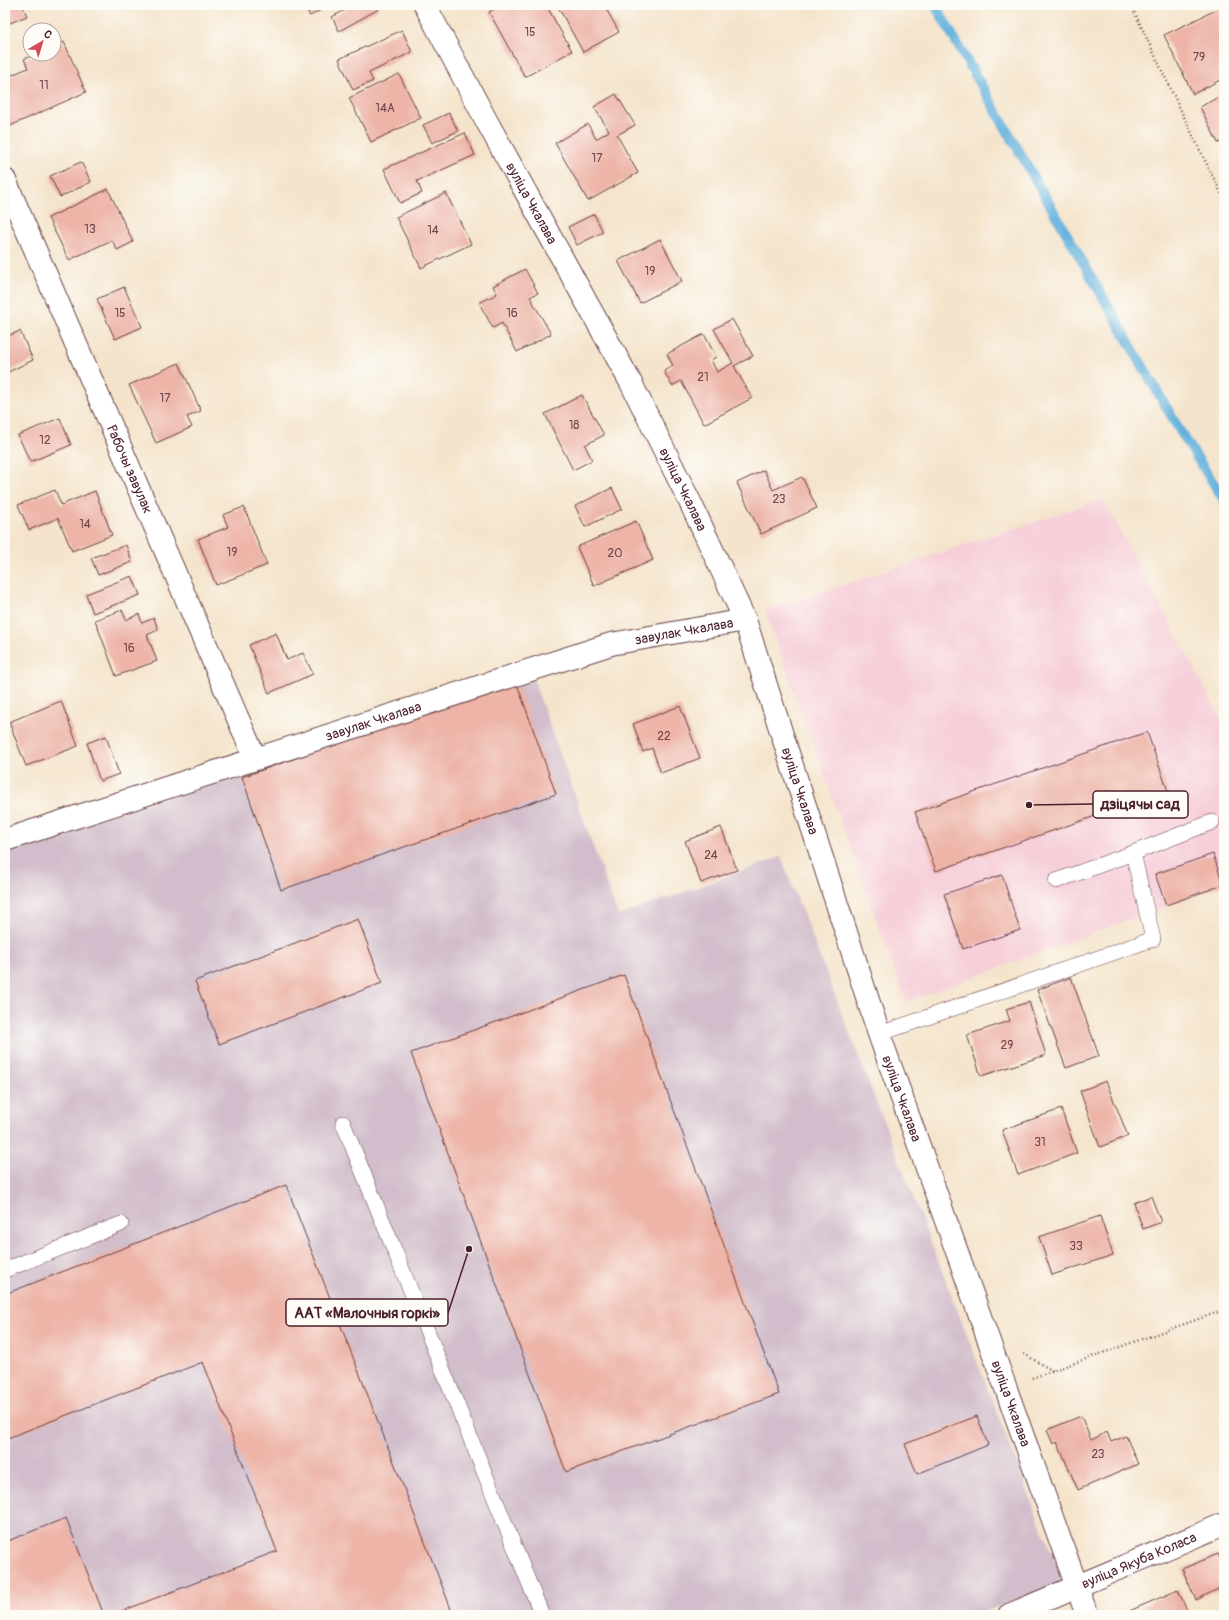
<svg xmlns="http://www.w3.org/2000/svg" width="1229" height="1620" font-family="Pangolin,sans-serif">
  <rect width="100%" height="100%" fill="#fdfcf7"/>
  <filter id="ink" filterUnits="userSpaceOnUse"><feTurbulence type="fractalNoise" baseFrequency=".025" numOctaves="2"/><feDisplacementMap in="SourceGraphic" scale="8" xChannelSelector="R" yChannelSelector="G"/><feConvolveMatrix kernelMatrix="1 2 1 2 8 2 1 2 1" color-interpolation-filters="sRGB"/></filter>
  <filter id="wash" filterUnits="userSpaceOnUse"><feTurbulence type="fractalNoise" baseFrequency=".012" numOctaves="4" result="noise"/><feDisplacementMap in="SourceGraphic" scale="16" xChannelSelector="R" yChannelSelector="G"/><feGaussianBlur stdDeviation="0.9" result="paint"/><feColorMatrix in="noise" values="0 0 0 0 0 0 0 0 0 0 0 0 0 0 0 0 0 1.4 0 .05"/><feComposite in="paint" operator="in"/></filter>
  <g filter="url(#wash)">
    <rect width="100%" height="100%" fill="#f4e4cb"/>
    <path fill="#f6cfd9" d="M1103,499L1224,724V885L906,1002L765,611Z"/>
    <path fill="#d1bdcb" d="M531,673L618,916L781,857L1063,1582L976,1615H5V851Z"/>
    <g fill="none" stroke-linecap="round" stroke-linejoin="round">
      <path stroke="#62b1dc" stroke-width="10" d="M935,5L1180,431L1224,500"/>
    </g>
    <g id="blocks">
      <g fill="#edb4a7">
        <path d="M5,5H22L27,16L5,25Z"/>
        <path d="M304,5H330L310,16Z"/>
        <path d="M354,5H376L379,9L339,31L332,17Z"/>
        <path d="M501,5H546L572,51L525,77L489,12Z"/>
        <path d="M557,5H604L619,32L583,52Z"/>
        <path d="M1224,6V78L1193,94L1164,35Z"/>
        <path d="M402,30L412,52L369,73L373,81L353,90L339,59Z"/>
        <path d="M64,42L86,92L10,126L5,115V78L28,68L24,59L36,54H54V46Z"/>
        <path d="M399,74L421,118L371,142L349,98Z"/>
        <path d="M616,94L635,125L617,135L638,173L588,201L555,143L588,124L596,139L609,131L594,107Z"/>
        <path d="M1224,94V140L1218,143L1200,107Z"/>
        <path d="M449,113L458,131L432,143L423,125Z"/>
        <path d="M465,133L475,155L417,181L422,193L400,203L384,169Z"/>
        <path d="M81,162L91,182L60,197L50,176Z"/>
        <path d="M108,189L133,242L117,250L112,240L69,260L48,218Z"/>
        <path d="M446,193L471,244L421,268L396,217Z"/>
        <path d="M594,214L603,232L577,245L568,227Z"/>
        <path d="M660,239L682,281L640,303L618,261Z"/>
        <path d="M525,269L538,293L530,297L551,334L517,352L502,323L493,328L479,303L497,294L493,286Z"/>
        <path d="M124,287L142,327L115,339L97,299Z"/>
        <path d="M732,319L753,356L734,366L752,398L704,424L681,381L672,386L664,371L673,366L667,354L704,334L716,357L711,360L717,372L733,363L714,329Z"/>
        <path d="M20,331L33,360L8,372L5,366V337Z"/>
        <path d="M179,363L201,411L187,417L192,427L156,443L129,385Z"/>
        <path d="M582,395L604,435L585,445L592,460L573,470L545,414Z"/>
        <path d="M60,418L71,445L30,462L18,435Z"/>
        <path d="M764,470L773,490L802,477L817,508L761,534L737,483Z"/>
        <path d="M612,488L622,509L585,527L575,506Z"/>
        <path d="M55,490L61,505L95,491L112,535L72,551L58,518L29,530L18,505Z"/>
        <path d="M244,507L267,565L216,585L198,539L228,527L223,515Z"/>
        <path d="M636,521L653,560L594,586L577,547Z"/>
        <path d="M126,545L132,562L98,575L91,558Z"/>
        <path d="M132,576L140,595L93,613L86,594Z"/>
        <path d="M122,610L126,620L139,614L142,623L154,618L158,630L147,635L157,661L116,676L95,620Z"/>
        <path d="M276,633L287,660L303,653L313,674L269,693L249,645Z"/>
        <path d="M516,681L556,794L281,890L242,777Z"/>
        <path d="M61,701L78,746L26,766L9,722Z"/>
        <path d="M680,706L700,758L661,773L652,748L643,752L633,724Z"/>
        <path d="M1147,732L1168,791L936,871L915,812Z"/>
        <path d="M106,736L119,774L100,781L87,743Z"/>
        <path d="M721,827L737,870L701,883L685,841Z"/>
        <path d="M1213,854L1223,885L1166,905L1155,874Z"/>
        <path d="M1002,875L1020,930L963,949L944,894Z"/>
        <path d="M358,919L382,983L219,1044L195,981Z"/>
        <path d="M624,975L779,1394L566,1472L411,1053Z"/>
        <path d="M1071,977L1099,1056L1066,1068L1037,990Z"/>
        <path d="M1029,1002L1046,1055L981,1076L967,1035L1010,1021L1006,1009Z"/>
        <path d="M1106,1081L1128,1136L1100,1147L1080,1091Z"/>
        <path d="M1061,1109L1077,1153L1018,1175L1002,1130Z"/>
        <path d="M286,1185L451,1609L435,1615H112L277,1551L203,1362L5,1439V1294Z"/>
        <path d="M1151,1196L1161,1222L1143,1229L1134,1203Z"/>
        <path d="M1100,1216L1113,1255L1052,1275L1039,1237Z"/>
        <path d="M977,1416L988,1445L917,1474L905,1444Z"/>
        <path d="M1081,1416L1091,1440L1107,1432L1111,1442L1126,1436L1138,1464L1078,1490L1057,1442L1053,1444L1047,1430Z"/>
        <path d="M66,1518L104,1615H5V1542Z"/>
        <path d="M1218,1554L1224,1568V1603L1218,1589L1196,1600L1182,1569Z"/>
        <path d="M1178,1590L1189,1615H1129L1127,1612Z"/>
      </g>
    </g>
  </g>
  <g filter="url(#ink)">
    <use href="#blocks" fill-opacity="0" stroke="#643d43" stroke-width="1"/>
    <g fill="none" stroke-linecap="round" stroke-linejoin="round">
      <defs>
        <g id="service">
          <path d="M1056,881L1133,853"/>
          <path d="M879,1034L1153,939L1133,853L1212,822"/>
          <path d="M343,1123L542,1615"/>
          <path d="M5,1270L121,1224"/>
        </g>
        <g id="minor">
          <path id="s1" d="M425,5L486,120L631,383L691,504L745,620L879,1034L1087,1615"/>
          <path id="s2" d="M5,180L255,758"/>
          <path id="s3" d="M5,840L611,644L745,620"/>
          <path id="s4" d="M1009,1615L1224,1524"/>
        </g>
      </defs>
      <use href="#service" stroke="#643d43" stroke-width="16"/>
      <use href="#minor" stroke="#643d43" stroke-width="24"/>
      <g stroke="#643d43" stroke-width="2.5" stroke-dasharray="1 3" stroke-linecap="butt">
        <path d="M1131,5L1193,136L1224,199"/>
        <path d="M1024,1354L1053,1371"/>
        <path d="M1032,1378L1224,1310"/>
      </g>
      <use href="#service" stroke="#fff" stroke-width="15"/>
      <use href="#minor" stroke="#fff" stroke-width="22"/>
    </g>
  </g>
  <g text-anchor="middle" stroke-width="3" stroke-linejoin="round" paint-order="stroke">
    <g font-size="12" fill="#73444a">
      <text x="530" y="36">15</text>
      <text x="1199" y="61">79</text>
      <text x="44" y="89">11</text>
      <text x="385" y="112">14А</text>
      <text x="597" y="162">17</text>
      <text x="90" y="233">13</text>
      <text x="433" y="234">14</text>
      <text x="650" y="275">19</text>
      <text x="120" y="317">15</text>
      <text x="512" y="317">16</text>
      <text x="703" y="381">21</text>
      <text x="165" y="402">17</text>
      <text x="574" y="429">18</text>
      <text x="45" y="444">12</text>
      <text x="779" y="503">23</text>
      <text x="85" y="528">14</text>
      <text x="232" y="556">19</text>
      <text x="615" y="557">20</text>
      <text x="129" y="652">16</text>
      <text x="664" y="740">22</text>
      <text x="711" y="859">24</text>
      <text x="1007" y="1049">29</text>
      <text x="1040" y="1146">31</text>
      <text x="1076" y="1250">33</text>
      <text x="1098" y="1458">23</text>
    </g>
    <g font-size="14" fill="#4a1f2b" stroke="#fdfcf7">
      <text dy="5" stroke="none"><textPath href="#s1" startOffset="225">вуліца Чкалава</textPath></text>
      <text dy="5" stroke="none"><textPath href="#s2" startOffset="315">Рабочы завулак</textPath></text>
      <text dy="5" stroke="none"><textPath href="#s1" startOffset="549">вуліца Чкалава</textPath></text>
      <text dy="5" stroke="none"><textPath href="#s3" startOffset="711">завулак Чкалава</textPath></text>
      <text dy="5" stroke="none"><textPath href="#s3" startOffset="387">завулак Чкалава</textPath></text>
      <text dy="5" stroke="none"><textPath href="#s1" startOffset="873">вуліца Чкалава</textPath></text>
      <text dy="5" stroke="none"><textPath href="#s1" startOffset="1197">вуліца Чкалава</textPath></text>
      <text dy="5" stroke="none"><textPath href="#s1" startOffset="1521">вуліца Чкалава</textPath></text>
      <text dy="5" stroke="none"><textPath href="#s4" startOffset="141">вуліца Якуба Коласа</textPath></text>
    </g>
  </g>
  <path fill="none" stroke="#4a1f2b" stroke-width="1.5" d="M1029 805L1093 804M469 1249L448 1313"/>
  <g fill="#4a1f2b" stroke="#fdfcf7" stroke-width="1.5">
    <circle cx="1029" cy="805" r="4"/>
    <circle cx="469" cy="1249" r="4"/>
  </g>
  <g fill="#fdfcf7" stroke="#4a1f2b" stroke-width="1.5">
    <rect x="1093" y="791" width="95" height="27" rx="4"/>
    <rect x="286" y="1299" width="162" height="27" rx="4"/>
  </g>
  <g font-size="15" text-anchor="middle" font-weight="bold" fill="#4a1f2b">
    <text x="1140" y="809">дзіцячы сад</text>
    <text x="367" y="1318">ААТ «Малочныя горкі»</text>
  </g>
  <rect width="1229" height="1620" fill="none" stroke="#fdfcf7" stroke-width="20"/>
  <g transform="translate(42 42) rotate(38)"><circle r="19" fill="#fdfcf7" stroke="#b5a4a5"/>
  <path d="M0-3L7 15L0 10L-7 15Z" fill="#d1495b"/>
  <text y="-6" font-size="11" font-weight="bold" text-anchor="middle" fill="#4a1f2b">С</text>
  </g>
</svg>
